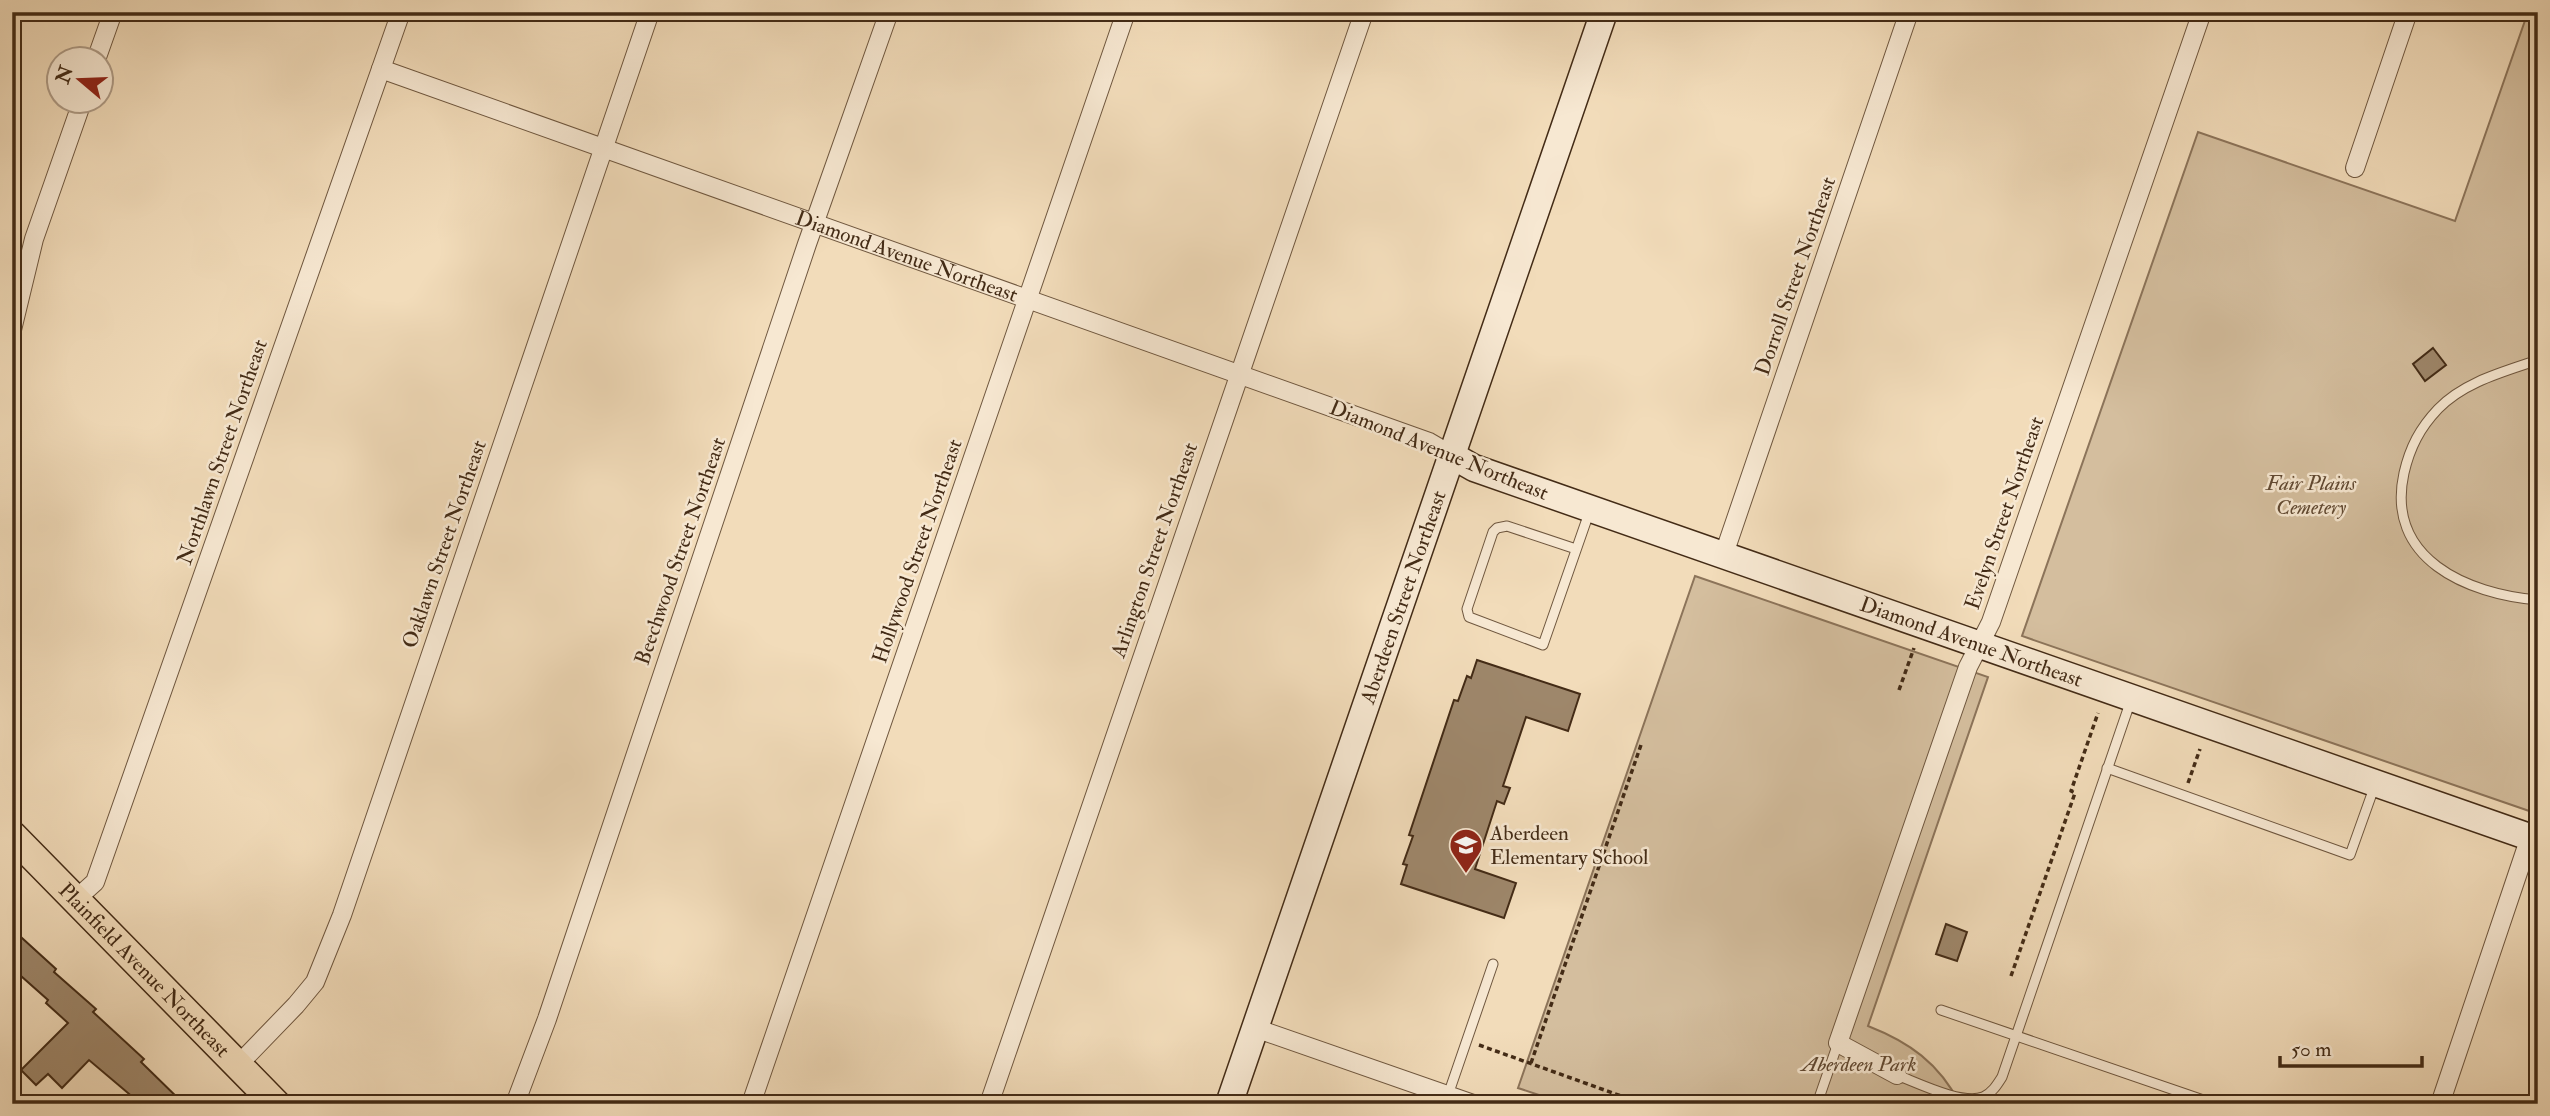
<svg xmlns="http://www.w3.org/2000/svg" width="2550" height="1116" font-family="'IM FELL Double Pica',serif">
  <rect width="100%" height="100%" fill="#f2dcba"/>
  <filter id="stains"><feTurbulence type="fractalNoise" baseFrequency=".00286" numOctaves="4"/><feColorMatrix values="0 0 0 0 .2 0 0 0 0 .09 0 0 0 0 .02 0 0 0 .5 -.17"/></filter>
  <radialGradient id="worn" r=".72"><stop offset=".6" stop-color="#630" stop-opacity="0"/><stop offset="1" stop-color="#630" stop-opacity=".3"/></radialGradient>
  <g fill="#d4be9e" stroke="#8c745a" stroke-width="2">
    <path d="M2528,12H2538V814L2022,636L2198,132L2455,221Z"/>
    <path d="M1695,576L1988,677L1868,1026C1909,1042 1939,1063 1960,1104H1550L1551,1099L1518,1088Z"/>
  </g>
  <g fill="#9e876b" stroke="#432b16" stroke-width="2">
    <path d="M2433,348L2446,365L2425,381L2413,364Z"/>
    <path d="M1477,660L1580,694L1568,731L1526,717L1503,786L1510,788L1504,804L1497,801L1475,869L1516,883L1504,918L1401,884L1407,865L1403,864L1413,836L1409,835L1454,700L1458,701L1467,676L1471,678Z"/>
    <path d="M1946,924L1967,932L1957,961L1936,954Z"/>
    <path d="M22,938L56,969L54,972L96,1009L93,1012L144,1059L141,1062L184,1104H141L89,1060L62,1088L48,1074L36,1085L21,1070L68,1023L46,1003L48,1000L12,968V949Z"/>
  </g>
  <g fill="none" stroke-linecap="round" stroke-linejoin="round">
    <defs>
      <g id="lane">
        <path d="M2538,360C2503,372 2464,382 2438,409C2420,428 2410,447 2404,473C2385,559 2467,594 2538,600"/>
        <path d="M1576,549L1507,526L1497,528L1493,532L1467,609L1469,617L1543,645L1589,513"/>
        <path d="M2107,768L2350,855L2375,785"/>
        <path d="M1941,1010L2215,1104"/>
        <path d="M1897,1075C1918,1083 1962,1105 1983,1097C1992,1093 1997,1085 2002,1077L2131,700"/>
        <path d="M1448,1095L1493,964"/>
        <path d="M1817,1104L1838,1043"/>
      </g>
      <g id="street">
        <path d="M96,60L113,12"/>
        <path id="s1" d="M381,69L1429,442L1453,456"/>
        <path d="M2355,168L2408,12"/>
        <path d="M12,330L34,239L82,102"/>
        <path d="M1724,554L1909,12"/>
        <path d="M75,900L95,882L401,12"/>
        <path d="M1255,1028L1473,1104"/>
        <path d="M238,1065L296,1005L315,982L342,915L650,12"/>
        <path d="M1897,1075L1838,1043L1968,667L1991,622L2202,12"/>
        <path d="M515,1104L547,1019L807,244L889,12"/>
        <path d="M751,1104L1126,12"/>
        <path d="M989,1104L1364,12"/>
        <path d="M2440,1104L2530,837"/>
      </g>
      <g id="secondary">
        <path id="s2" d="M1453,456L1474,468L2538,840"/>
        <path id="s3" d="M1229,1104L1604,12"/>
      </g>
      <g id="primary">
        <path id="s4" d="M12,835L276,1104"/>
      </g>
    </defs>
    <use href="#lane" stroke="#6f573f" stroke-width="11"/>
    <use href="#street" stroke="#6f573f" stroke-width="20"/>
    <use href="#secondary" stroke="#432b16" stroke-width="29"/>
    <use href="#primary" stroke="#432b16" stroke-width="31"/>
    <g stroke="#432b16" stroke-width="3.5" stroke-dasharray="5 3.5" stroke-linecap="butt">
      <path d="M1899,690L1914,648"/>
      <path d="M2188,783L2200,749"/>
      <path d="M2011,976L2075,793L2071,791L2098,713"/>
      <path d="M1479,1045L1624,1097L1629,1104"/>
      <path d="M1531,1063L1642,742"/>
    </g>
    <use href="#lane" stroke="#f7e8d2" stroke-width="9"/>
    <use href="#street" stroke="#f7e8d2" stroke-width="18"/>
    <use href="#secondary" stroke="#f7e8d2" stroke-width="26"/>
    <use href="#primary" stroke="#f2dcba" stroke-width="28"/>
  </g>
  <defs>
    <symbol id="school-pin" viewBox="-11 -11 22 30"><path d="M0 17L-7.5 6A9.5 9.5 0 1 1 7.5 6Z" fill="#8f2418" stroke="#f7e8d2"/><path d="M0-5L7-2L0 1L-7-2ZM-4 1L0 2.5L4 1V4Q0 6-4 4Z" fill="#fff"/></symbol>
  </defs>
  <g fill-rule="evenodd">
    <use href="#school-pin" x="1447" y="826" width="38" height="52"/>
  </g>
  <g text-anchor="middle" stroke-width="5" stroke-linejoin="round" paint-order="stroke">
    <g font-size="21" fill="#432b16" stroke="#f7e8d2">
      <text dy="7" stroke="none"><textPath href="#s1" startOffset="558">Diamond Avenue Northeast</textPath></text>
      <text transform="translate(1795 276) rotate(-71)" y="7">Dorroll Street Northeast</text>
      <text transform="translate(1439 450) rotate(22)" y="7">Diamond Avenue Northeast</text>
      <text transform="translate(222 452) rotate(-71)" y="7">Northlawn Street Northeast</text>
      <text transform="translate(2004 513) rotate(-71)" y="7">Evelyn Street Northeast</text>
      <text transform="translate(444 544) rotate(-71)" y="7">Oaklawn Street Northeast</text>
      <text transform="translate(1154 550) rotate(-71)" y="7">Arlington Street Northeast</text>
      <text transform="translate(680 551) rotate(-71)" y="7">Beechwood Street Northeast</text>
      <text transform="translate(917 551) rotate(-71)" y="7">Hollywood Street Northeast</text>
      <text dy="7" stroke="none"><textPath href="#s3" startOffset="536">Aberdeen Street Northeast</textPath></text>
      <text dy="7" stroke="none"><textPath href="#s2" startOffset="551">Diamond Avenue Northeast</textPath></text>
      <text dy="7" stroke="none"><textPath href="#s4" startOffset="189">Plainfield Avenue Northeast</textPath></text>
    </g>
    <g font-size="21" font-style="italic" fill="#604831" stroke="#f7e8d2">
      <text x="2311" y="490">Fair Plains<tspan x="2311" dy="24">Cemetery</tspan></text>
      <text x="1859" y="1071">Aberdeen Park</text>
    </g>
    <g font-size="21" fill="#432b16" stroke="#f7e8d2" text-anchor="start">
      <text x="1490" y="840">Aberdeen<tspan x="1490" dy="24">Elementary School</tspan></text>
    </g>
  </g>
  <rect width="2550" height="1116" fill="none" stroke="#f2dcba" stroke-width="42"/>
  <rect x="14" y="14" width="2522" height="1088" fill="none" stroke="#432b16" stroke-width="3.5"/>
  <rect x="21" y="21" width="2508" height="1074" fill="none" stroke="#432b16" stroke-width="2"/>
  <g transform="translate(80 80) rotate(289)"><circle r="33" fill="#f7e8d2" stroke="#af9c87" stroke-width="2"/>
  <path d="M0-5L12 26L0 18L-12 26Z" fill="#8f2418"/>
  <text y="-10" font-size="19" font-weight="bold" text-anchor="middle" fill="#432b16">N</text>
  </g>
  <path d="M2280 1056v10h142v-10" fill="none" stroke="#432b16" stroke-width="3.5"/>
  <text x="2291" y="1056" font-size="21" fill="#432b16" stroke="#f7e8d2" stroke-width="5" paint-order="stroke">50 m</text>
  <rect width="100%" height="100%" filter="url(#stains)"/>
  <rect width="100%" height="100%" fill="url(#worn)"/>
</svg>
